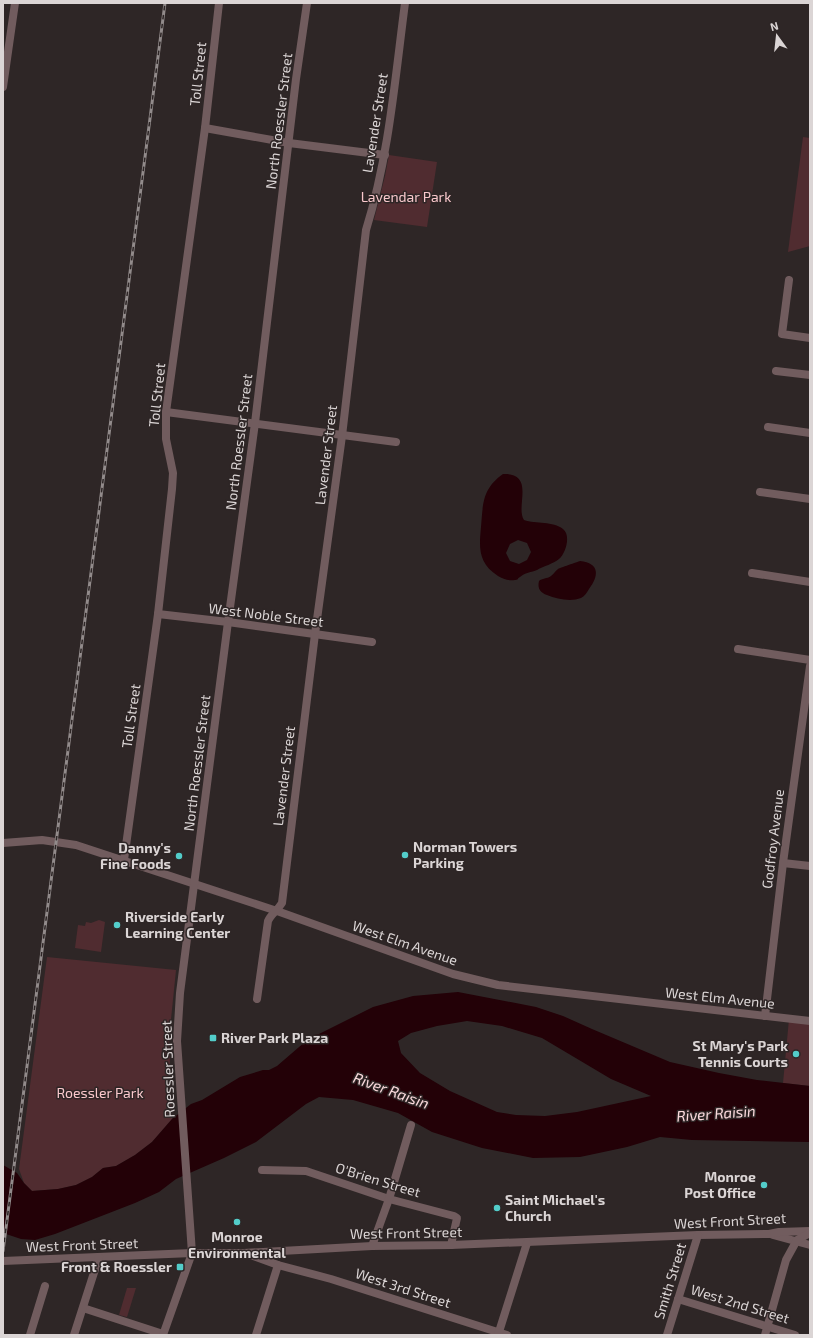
<svg xmlns="http://www.w3.org/2000/svg" width="813" height="1338" font-family="'Exo 2',sans-serif">
  <rect width="100%" height="100%" fill="#2e2626"/>
  <g fill="#502c30">
    <path d="M803,137L810,138V246L788,252Z"/>
    <path d="M389,155L437,162L427,227L374,220L385,176Z"/>
    <path d="M99,920L105,922L101,952L75,948L78,925L85,926L86,922L91,923Z"/>
    <path d="M47,957L176,970L169,1039L172,1119L152,1142L135,1155L116,1166L103,1168L92,1177L76,1185L58,1189L32,1191L24,1183L19,1169Z"/>
    <path d="M789,1019L810,1021V1086L783,1083Z"/>
    <path d="M127,1288H136L127,1317L119,1315Z"/>
  </g>
  <g fill="#230107" fill-rule="evenodd">
    <path d="M503,474C536,473 515,507 524,520C536,524 553,521 563,529C571,535 566,553 559,559C553,564 544,566 537,570C532,572 524,573 520,577C516,579 520,579 515,580C509,581 503,579 498,576C478,563 479,548 481,527C483,504 482,489 503,474ZM518,540L527,543L531,552L527,560L519,564L510,561L506,553L510,544Z"/>
    <path d="M580,561C600,563 599,576 589,589C587,592 585,596 581,598C571,602 557,599 547,595C541,593 537,589 539,581C542,578 547,579 551,576C554,574 555,571 558,569C559,568 578,562 580,561Z"/>
    <path d="M458,992L536,1007L563,1016L592,1029L670,1062L719,1073L757,1080L810,1086V1142L692,1140L660,1137L627,1147L580,1157L533,1158L482,1148L432,1132L398,1113L353,1100L319,1097L306,1104L256,1142L224,1158L176,1179L159,1192L135,1203L55,1234L35,1240L21,1239L3,1233V1165L17,1173L24,1183L32,1191L58,1189L76,1185L92,1177L103,1168L116,1166L135,1155L152,1142L172,1119L191,1104L202,1100L240,1077L263,1070H269L277,1066L313,1035L319,1034L373,1007L413,996ZM467,1021L502,1026L542,1038L611,1079L651,1096L577,1112L545,1116L516,1115L497,1112L450,1091L420,1073L401,1053L398,1041L411,1033L437,1026Z"/>
  </g>
  <g fill="none" stroke-linecap="round" stroke-linejoin="round">
    <g stroke="#715c5e" stroke-width="8">
      <path d="M3,87L15,3"/>
      <path d="M205,128L289,143L385,155"/>
      <path d="M789,280L782,334L810,338"/>
      <path d="M776,371L810,375"/>
      <path d="M166,412L396,442"/>
      <path d="M768,427L810,433"/>
      <path d="M760,492L810,499"/>
      <path d="M752,573L810,582"/>
      <path d="M158,614L228,622L372,642"/>
      <path d="M738,649L810,660"/>
      <path d="M3,843L42,840L76,845L277,911L453,974L498,985L810,1021"/>
      <path d="M124,860L158,614L172,489L173,473L166,439V412L205,128L219,3"/>
      <path d="M783,863L810,866"/>
      <path d="M257,999L268,921C271,914 277,911 282,903L315,634L342,436L366,230C389,156 395,79 405,3"/>
      <path d="M765,1016L783,863L810,666"/>
      <path d="M262,1170L306,1171L389,1199L454,1216L457,1218L451,1245"/>
      <path d="M773,1235L810,1245"/>
      <path d="M372,1246L389,1199L411,1125"/>
      <path d="M248,1254L278,1265L331,1279L507,1335"/>
      <path d="M3,1261L192,1253H244L372,1246L451,1245L698,1235L769,1234L779,1232L810,1231"/>
      <path d="M678,1299L795,1335"/>
      <path d="M83,1308L163,1334"/>
      <path d="M30,1335L45,1286"/>
      <path d="M74,1335L99,1257"/>
      <path d="M163,1335L192,1253L177,1041L180,993L228,622L255,423L296,79L307,3"/>
      <path d="M256,1335L278,1265"/>
      <path d="M498,1335L527,1243"/>
      <path d="M667,1335L698,1235"/>
      <path d="M765,1335L786,1260L797,1240L810,1233"/>
    </g>
    <defs>
      <path id="rail" d="M3,1251L165,3"/>
    </defs>
    <use href="#rail" stroke="#928b8b" stroke-width="3"/>
    <use href="#rail" stroke="#2e2626" stroke-width="1.5" stroke-dasharray="4.5" stroke-linecap="butt"/>
  </g>
  <g fill="#53cdca" stroke="#2e2626" stroke-width="1.5">
    <circle cx="405" cy="855" r="4"/>
    <circle cx="179" cy="856" r="4"/>
    <circle cx="117" cy="925" r="4"/>
    <rect x="209" y="1034" width="8" height="8" rx="2"/>
    <circle cx="796" cy="1054" r="4"/>
    <circle cx="764" cy="1185" r="4"/>
    <circle cx="497" cy="1208" r="4"/>
    <circle cx="237" cy="1222" r="4"/>
    <rect x="176" y="1263" width="8" height="8" rx="2"/>
  </g>
  <g text-anchor="middle" stroke-width="3" stroke-linejoin="round" paint-order="stroke">
    <g font-size="14" fill="#dbd5d5" stroke="#2e2626">
      <text transform="translate(198 74) rotate(-84)" y="5">Toll Street</text>
      <text transform="translate(279 121) rotate(-83)" y="5">North Roessler Street</text>
      <text transform="translate(375 123) rotate(-81)" y="5">Lavender Street</text>
      <text transform="translate(157 395) rotate(-84)" y="5">Toll Street</text>
      <text transform="translate(239 442) rotate(-83)" y="5">North Roessler Street</text>
      <text transform="translate(326 455) rotate(-83)" y="5">Lavender Street</text>
      <text transform="translate(266 615) rotate(7)" y="5">West Noble Street</text>
      <text transform="translate(131 716) rotate(-82)" y="5">Toll Street</text>
      <text transform="translate(197 763) rotate(-83)" y="5">North Roessler Street</text>
      <text transform="translate(284 776) rotate(-83)" y="5">Lavender Street</text>
      <text transform="translate(773 839) rotate(-83)" y="5">Godfroy Avenue</text>
      <text transform="translate(405 943) rotate(19)" y="5">West Elm Avenue</text>
      <text transform="translate(720 998) rotate(6)" y="5">West Elm Avenue</text>
      <text transform="translate(168 1069) rotate(-92)" y="5">Roessler Street</text>
      <text transform="translate(378 1180) rotate(17)" y="5">O'Brien Street</text>
      <text transform="translate(730 1221) rotate(-3)" y="5">West Front Street</text>
      <text transform="translate(406 1233) rotate(-1)" y="5">West Front Street</text>
      <text transform="translate(82 1245) rotate(-2)" y="5">West Front Street</text>
      <text transform="translate(670 1281) rotate(-73)" y="5">Smith Street</text>
      <text transform="translate(403 1288) rotate(18)" y="5">West 3rd Street</text>
      <text transform="translate(740 1304) rotate(17)" y="5">West 2nd Street</text>
    </g>
    <g font-size="14" fill="#f9c8cc" stroke="#2e2626">
      <text x="406" y="202">Lavendar Park</text>
      <text x="100" y="1098">Roessler Park</text>
    </g>
    <g font-size="14" font-weight="bold" fill="#dbd5d5" stroke="#2e2626" text-anchor="start">
      <text x="413" y="852">Norman Towers<tspan x="413" dy="16">Parking</tspan></text>
      <text x="171" y="853" text-anchor="end">Danny's<tspan x="171" dy="16">Fine Foods</tspan></text>
      <text x="125" y="922">Riverside Early<tspan x="125" dy="16">Learning Center</tspan></text>
      <text x="221" y="1043">River Park Plaza</text>
      <text x="788" y="1051" text-anchor="end">St Mary's Park<tspan x="788" dy="16">Tennis Courts</tspan></text>
      <text x="756" y="1182" text-anchor="end">Monroe<tspan x="756" dy="16">Post Office</tspan></text>
      <text x="505" y="1205">Saint Michael's<tspan x="505" dy="16">Church</tspan></text>
      <text x="237" y="1242" text-anchor="middle">Monroe<tspan x="237" dy="16">Environmental</tspan></text>
      <text x="172" y="1272" text-anchor="end">Front &amp; Roessler</text>
    </g>
    <g font-size="15" font-style="italic" fill="#fbdadd" stroke="#2e2626">
      <text transform="translate(391 1091) rotate(20)" y="5">River Raisin</text>
      <text transform="translate(716 1114) rotate(-4)" y="5">River Raisin</text>
    </g>
  </g>
  <rect width="813" height="1338" fill="none" stroke="#dbd5d5" stroke-width="8"/>
  <g transform="translate(777 36) rotate(345)" stroke="#2e2626" stroke-width="3" paint-order="stroke">
  <path d="M0-3L7 15L0 10L-7 15Z" fill="#dbd5d5"/>
  <text y="-6" font-size="11" font-weight="bold" text-anchor="middle" fill="#dbd5d5">N</text>
  </g>
</svg>
